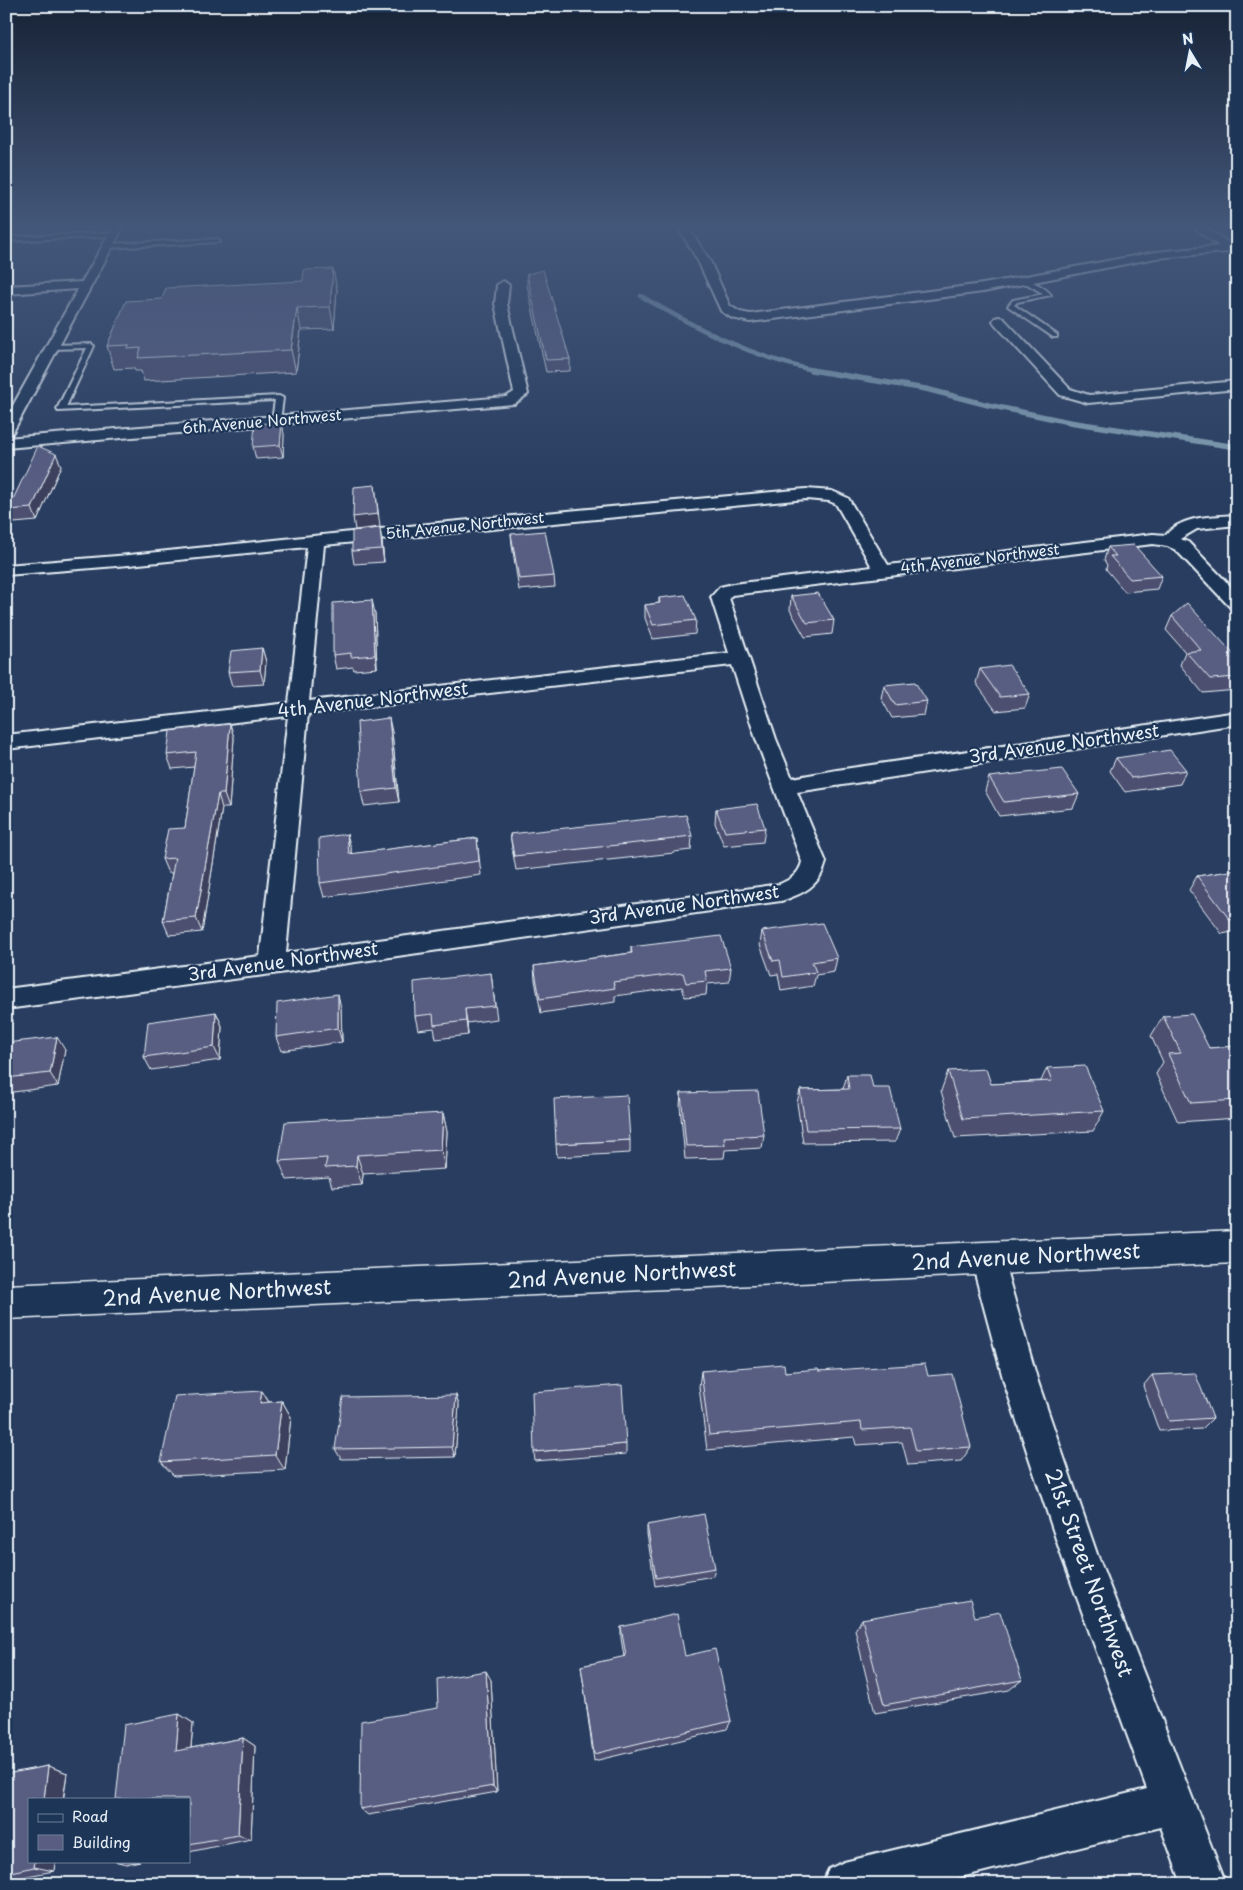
<svg xmlns="http://www.w3.org/2000/svg" width="1243" height="1890" font-family="'Playpen Sans',sans-serif">
  <rect width="100%" height="100%" fill="#293d60"/>
  <filter id="ink" filterUnits="userSpaceOnUse"><feTurbulence type="fractalNoise" baseFrequency=".02" numOctaves="2"/><feDisplacementMap in="SourceGraphic" scale="10" xChannelSelector="R" yChannelSelector="G"/><feConvolveMatrix kernelMatrix="1 2 1 2 8 2 1 2 1" color-interpolation-filters="sRGB"/></filter>
  <g filter="url(#ink)">
    <g fill="none" stroke-linecap="round" stroke-linejoin="round">
      <path stroke="#84a2b5" stroke-width="4.5" d="M641,296C696,328 753,358 817,371"/>
      <path stroke="#84a2b5" stroke-width="5.5" d="M811,370L926,389L988,405L1069,422L1237,447"/>
      <defs>
        <g id="service">
          <path d="M116,233L114,236L6,241V237Z"/>
          <path d="M218,239L220,242L107,248L104,246L107,244Z"/>
          <path d="M1024,280C1032,280 1046,288 1051,295L1017,302L1014,305L1057,335V337H1053L1008,306L1013,300L1044,294L1024,282Z"/>
          <path d="M91,344L94,346L66,407L279,396L283,398L280,421L276,423L272,421L275,400L58,411L57,409L87,348L52,349L49,347L52,345Z"/>
        </g>
        <g id="minor">
          <path d="M113,227H123L13,432L11,435L6,436V418L78,289L6,294V286L82,282Z"/>
          <path d="M678,227H688L710,261L730,306L740,312L750,314L983,284L1156,252L1219,246L1193,227H1205L1232,245H1237V253L1227,252L1156,258L983,292L750,322L732,318L721,311L698,261Z"/>
          <path d="M503,281L509,285L507,304L528,394L514,404L6,448V438L506,397L514,392L495,304L497,285Z"/>
          <path d="M999,317L1003,318L1070,389L1089,395L1237,381V389L1088,403L1060,395L995,324L993,321L995,318Z"/>
          <path d="M806,489L832,491L848,498L888,565L1153,534L1166,535C1182,515 1213,517 1237,515V525L1197,529L1180,539L1188,542L1237,593V609L1231,608L1176,550L1167,546L1153,544L732,595L729,598L776,739L792,778L837,770L1237,712V724L797,792L826,862C820,886 803,894 781,901L272,974L6,1009V989L260,956L288,716L6,749V735L289,703L307,547L129,565L6,575V565L129,555L438,523ZM806,499L829,501L836,504L872,567L733,584L720,587L711,597L729,653L309,701L324,545ZM732,665L756,739L802,862C799,874 791,879 780,884L286,953L308,714Z"/>
          <path d="M987,1245L998,1249L1003,1259L1038,1382L1097,1554L1226,1884H1182L1161,1827L933,1884H822L829,1869L844,1862L1147,1789L1061,1554L1004,1382L971,1259L976,1249Z"/>
        </g>
        <path id="secondary" d="M1237,1231V1263L6,1319V1285Z"/>
      </defs>
      <use href="#service" stroke="#e8f1f8" stroke-width="4"/>
      <use href="#minor" stroke="#e8f1f8" stroke-width="4"/>
      <use href="#secondary" stroke="#e8f1f8" stroke-width="3"/>
      <use href="#service" fill="#1d3557" fill-rule="evenodd"/>
      <use href="#minor" fill="#1d3557" fill-rule="evenodd"/>
      <use href="#secondary" fill="#1d3557" fill-rule="evenodd"/>
    </g>
    <g fill="#4d5070" stroke="#e8f1f8">
      <path d="M333,269L337,290L334,329L301,330L296,372L144,381L141,371H135L134,368L114,369L107,346L162,299L303,281Z"/>
      <path d="M527,274L570,359V371L546,372L527,285Z"/>
      <path d="M282,422L284,435L283,457L256,459L253,447Z"/>
      <path d="M56,454L61,466L37,521L14,523L8,510Z"/>
      <path d="M511,534L554,576L555,587L519,590L512,545Z"/>
      <path d="M382,541L384,562L354,564L352,551Z"/>
      <path d="M1108,547L1162,576L1157,589L1125,592L1106,569L1107,565L1104,560Z"/>
      <path d="M791,596L834,620L832,634L805,637L790,610Z"/>
      <path d="M659,598L696,620L695,634L653,639L645,618V605L659,603Z"/>
      <path d="M375,613L377,668L354,670L353,667L336,669L333,655Z"/>
      <path d="M1172,616L1237,658V690L1203,693L1180,665L1185,652L1166,630Z"/>
      <path d="M262,648L266,662L264,684L232,686L228,672Z"/>
      <path d="M980,669L1030,694L1025,708L996,711L976,683Z"/>
      <path d="M884,685L927,701L924,715L892,718L881,698Z"/>
      <path d="M230,724L234,738L229,808H222L202,932L169,935L163,921L172,873H168L162,859L185,828L194,767L172,769L167,755Z"/>
      <path d="M392,732L399,802L364,806L361,792Z"/>
      <path d="M1116,758L1186,770L1180,784L1125,792L1110,771Z"/>
      <path d="M989,777L1079,794L1073,808L999,816L985,791Z"/>
      <path d="M716,809L765,828L763,842L724,846L715,823Z"/>
      <path d="M510,834L692,836L691,850L674,852V853L516,870L512,848Z"/>
      <path d="M477,838L481,875L324,897L320,883L351,848V854Z"/>
      <path d="M1237,870V931L1222,934L1189,890L1197,876Z"/>
      <path d="M762,931L837,958L834,972L816,975L813,986L781,991L778,974L771,975L760,945Z"/>
      <path d="M631,947L731,968L729,982L707,984L706,995L685,997L682,987L615,996V1002L541,1013L535,980L534,966L631,953Z"/>
      <path d="M491,973L497,1019L467,1023L468,1035L436,1039L434,1028L418,1030L415,1016Z"/>
      <path d="M341,1008L342,1042L281,1051L276,1037Z"/>
      <path d="M216,1012L222,1026L220,1060L151,1070L144,1057Z"/>
      <path d="M1163,1016L1209,1048L1237,1046V1118L1178,1122L1156,1074L1163,1062L1151,1036Z"/>
      <path d="M6,1043L65,1050L58,1086L6,1093Z"/>
      <path d="M1047,1068L1104,1111L1093,1131L955,1138L941,1091L948,1071L991,1084L1041,1081Z"/>
      <path d="M847,1075L873,1088L900,1129L895,1142L803,1143L797,1103L800,1090L843,1089Z"/>
      <path d="M681,1093L764,1135L762,1148L725,1150L724,1158L685,1159L680,1106Z"/>
      <path d="M443,1113L447,1132L445,1169L363,1174L362,1185L332,1187L329,1177L287,1180L279,1161Z"/>
      <path d="M630,1140V1153L557,1157L556,1144Z"/>
      <path d="M701,1371L785,1372L819,1371L928,1376L971,1447L961,1461L908,1465L902,1442L856,1445L854,1437L707,1450L699,1387Z"/>
      <path d="M1152,1375L1213,1418L1202,1429L1159,1431L1143,1386Z"/>
      <path d="M262,1391L269,1402L282,1401L291,1417L285,1470L174,1476L161,1462Z"/>
      <path d="M456,1395L459,1405L455,1457L341,1459L335,1449Z"/>
      <path d="M626,1444V1454L535,1461L534,1452Z"/>
      <path d="M647,1525L715,1568L713,1576L655,1586L647,1534Z"/>
      <path d="M975,1617L1022,1680L1009,1690L875,1713L855,1630L862,1619Z"/>
      <path d="M621,1627L685,1656L731,1721L727,1729L594,1761L581,1666L624,1657L621,1638Z"/>
      <path d="M491,1680L497,1792L368,1815L360,1809L438,1708Z"/>
      <path d="M179,1714L193,1723L191,1748L243,1738L255,1746L251,1839L189,1852V1799Z"/>
      <path d="M48,1766L67,1773L54,1871L6,1880V1774Z"/>
      <path d="M114,1861H140L126,1864Z"/>
    </g>
    <g fill="#3e415b" stroke="#e8f1f8">
      <path d="M333,269L337,290L334,329L330,307Z"/>
      <path d="M297,308L301,330L296,372L291,350Z"/>
      <path d="M282,422L284,435L283,457L280,445Z"/>
      <path d="M56,454L61,466L37,521L32,508Z"/>
      <path d="M375,485L380,527L355,530L353,517Z"/>
      <path d="M380,528L382,541L384,562L382,549Z"/>
      <path d="M372,600L375,613L377,668L375,655Z"/>
      <path d="M262,648L266,662L264,684L260,670Z"/>
      <path d="M389,718L392,732L399,802L396,788Z"/>
      <path d="M230,724L234,738L229,808L224,794Z"/>
      <path d="M218,794L222,808L202,932L196,918Z"/>
      <path d="M347,834L351,848L352,868L349,854Z"/>
      <path d="M338,994L341,1008L342,1042L338,1028Z"/>
      <path d="M465,1009L467,1023L468,1035L466,1021Z"/>
      <path d="M216,1012L222,1026L220,1060L214,1047Z"/>
      <path d="M57,1037L65,1050L58,1086L50,1073Z"/>
      <path d="M443,1113L447,1132L445,1169L441,1150Z"/>
      <path d="M357,1155L363,1174L362,1185L356,1166Z"/>
      <path d="M262,1391L271,1406L260,1403Z"/>
      <path d="M456,1395L459,1405L455,1457L452,1447Z"/>
      <path d="M282,1401L291,1417L285,1470L275,1455Z"/>
      <path d="M486,1671L491,1680L497,1792L493,1786Z"/>
      <path d="M179,1714L193,1723L190,1758L176,1751Z"/>
      <path d="M243,1738L255,1746L251,1839L238,1835Z"/>
      <path d="M48,1766L67,1773L63,1799H44Z"/>
      <path d="M35,1861H55L54,1871L34,1867Z"/>
    </g>
    <g fill="#595d82" stroke="#e8f1f8">
      <path d="M333,269L330,307L297,308L291,350L138,358L141,348L128,349L129,345L107,346L126,301L162,299L166,288L303,281L304,270Z"/>
      <path d="M543,270L570,359L546,360L527,274Z"/>
      <path d="M282,422L280,445L253,447L255,424Z"/>
      <path d="M38,446L56,454L32,508L8,510Z"/>
      <path d="M375,485L378,514L353,517L354,487Z"/>
      <path d="M380,528L382,549L352,551V531Z"/>
      <path d="M545,531L554,576L519,579L511,534Z"/>
      <path d="M1134,545L1162,576L1130,579L1110,556H1116L1108,547Z"/>
      <path d="M818,593L834,620L807,623L791,596Z"/>
      <path d="M685,595L696,620L653,625L645,605L660,603L659,598Z"/>
      <path d="M372,600L375,655L351,657V653L333,655V603Z"/>
      <path d="M1187,603L1237,658V677L1210,679L1186,652L1201,650L1172,616Z"/>
      <path d="M262,648L260,670L228,672L231,651Z"/>
      <path d="M1009,665L1030,694L1000,697L980,669Z"/>
      <path d="M915,682L927,701L895,705L884,685Z"/>
      <path d="M389,718L396,788L361,792L357,722Z"/>
      <path d="M230,724L224,794H218L196,918L163,921L175,858L162,859L168,829L185,828L196,752L167,755L170,731Z"/>
      <path d="M1170,750L1186,770L1131,778L1116,758Z"/>
      <path d="M1062,769L1079,794L1004,802L989,777Z"/>
      <path d="M757,804L765,828L725,832L716,809Z"/>
      <path d="M686,815L692,836L674,838L675,839L514,856L510,834Z"/>
      <path d="M347,834L349,854L477,838L479,861L320,883L319,838Z"/>
      <path d="M1237,870V919L1230,920L1197,876Z"/>
      <path d="M822,923L837,958L812,962L816,972L783,977L780,960L773,961L762,931Z"/>
      <path d="M721,936L731,968L705,971L707,981L686,983L683,973L613,982L615,988L540,999L534,966L632,953L631,947Z"/>
      <path d="M491,973L495,1006L465,1009L466,1021L434,1025L433,1014L415,1016L414,982Z"/>
      <path d="M338,994V1028L276,1037L277,1003Z"/>
      <path d="M216,1012L214,1047L144,1057L148,1022Z"/>
      <path d="M1192,1014L1209,1048L1237,1046V1100L1191,1103L1168,1054L1181,1053L1163,1016Z"/>
      <path d="M57,1037L50,1073L6,1078V1043Z"/>
      <path d="M1085,1066L1104,1111L963,1119L948,1071L986,1069L991,1084L1052,1081L1047,1068Z"/>
      <path d="M847,1075H870L873,1088H890L900,1129L806,1130L800,1090L849,1089Z"/>
      <path d="M758,1091L764,1135L724,1137L725,1145L686,1146L681,1093Z"/>
      <path d="M627,1095L630,1140L556,1144L554,1099Z"/>
      <path d="M443,1113L441,1150L357,1155L356,1166L325,1168L327,1158L279,1161L285,1122Z"/>
      <path d="M784,1364L785,1372L818,1369L819,1371L925,1364L928,1376L952,1374L971,1447L916,1451L910,1427L862,1430L861,1422L709,1435L701,1371Z"/>
      <path d="M1195,1373L1213,1418L1169,1421L1152,1375Z"/>
      <path d="M622,1385L626,1444L534,1452L532,1392Z"/>
      <path d="M262,1391L260,1403L282,1401L275,1455L161,1462L175,1396Z"/>
      <path d="M456,1395L452,1447L335,1449L343,1397Z"/>
      <path d="M704,1514L715,1568L656,1578L647,1525Z"/>
      <path d="M970,1600L975,1617L1000,1612L1022,1680L884,1705L862,1619Z"/>
      <path d="M677,1614L685,1656L715,1649L731,1721L594,1754L581,1666L626,1656L621,1627Z"/>
      <path d="M486,1671L493,1786L360,1809L361,1721L438,1708L437,1679Z"/>
      <path d="M179,1714L176,1751L243,1738L238,1835L189,1844V1799H116L124,1725Z"/>
      <path d="M48,1766L44,1799H29V1861H35L34,1867L6,1873V1774Z"/>
    </g>
  </g>
  <linearGradient id="sky" x2="0" y2="1"><stop stop-color="#172235"/><stop offset="0.46" stop-color="#43577a"/><stop offset="1" stop-color="#43577a" stop-opacity="0"/></linearGradient>
  <rect width="1243" height="491" fill="url(#sky)"/>
  <g text-anchor="middle" stroke-width="4.5" stroke-linejoin="round" paint-order="stroke">
    <g font-size="15" fill="#e8f1f8" stroke="#1d3557">
      <text transform="translate(262 422) rotate(-5)" y="5">6th Avenue Northwest</text>
      <text transform="translate(465 526) rotate(-6)" y="5">5th Avenue Northwest</text>
      <text transform="translate(980 559) rotate(-7)" y="5">4th Avenue Northwest</text>
    </g>
    <g font-size="18" fill="#e8f1f8" stroke="#1d3557">
      <text transform="translate(373 700) rotate(-7)" y="6">4th Avenue Northwest</text>
      <text transform="translate(1064 744) rotate(-8)" y="6">3rd Avenue Northwest</text>
      <text transform="translate(684 905) rotate(-8)" y="6">3rd Avenue Northwest</text>
      <text transform="translate(283 962) rotate(-8)" y="6">3rd Avenue Northwest</text>
    </g>
    <g font-size="21" fill="#e8f1f8" stroke="#1d3557">
      <text transform="translate(1026 1257) rotate(-3)" y="7">2nd Avenue Northwest</text>
      <text transform="translate(622 1275) rotate(-3)" y="7">2nd Avenue Northwest</text>
      <text transform="translate(217 1293) rotate(-3)" y="7">2nd Avenue Northwest</text>
      <text transform="translate(1089 1573) rotate(70)" y="7">21st Street Northwest</text>
    </g>
  </g>
  <rect width="1243" height="1890" fill="none" stroke="#1d3557" stroke-width="25"/>
  <rect x="12" y="12" width="1218" height="1865" fill="none" stroke="#e8f1f8" stroke-width="2" filter="url(#ink)"/>
  <rect x="28" y="1798" width="162" height="65" fill="#1d3557" stroke="#6e8097"/>
  <rect x="38" y="1814" width="25" height="8" fill="#1d3557" stroke="#6e8097"/>
  <text x="72" y="1822" font-size="15" fill="#e8f1f8">Road</text>
  <rect x="38" y="1835" width="25" height="15" fill="#595d82" stroke="#6e8097"/>
  <text x="72" y="1848" font-size="15" fill="#e8f1f8">Building</text>
  <g transform="translate(1190 52) rotate(350)" stroke="#1d3557" stroke-width="4" paint-order="stroke">
  <path d="M0-4L9 19L0 12L-9 19Z" fill="#e8f1f8"/>
  <text y="-8" font-size="14" font-weight="bold" text-anchor="middle" fill="#e8f1f8">N</text>
  </g>
</svg>
